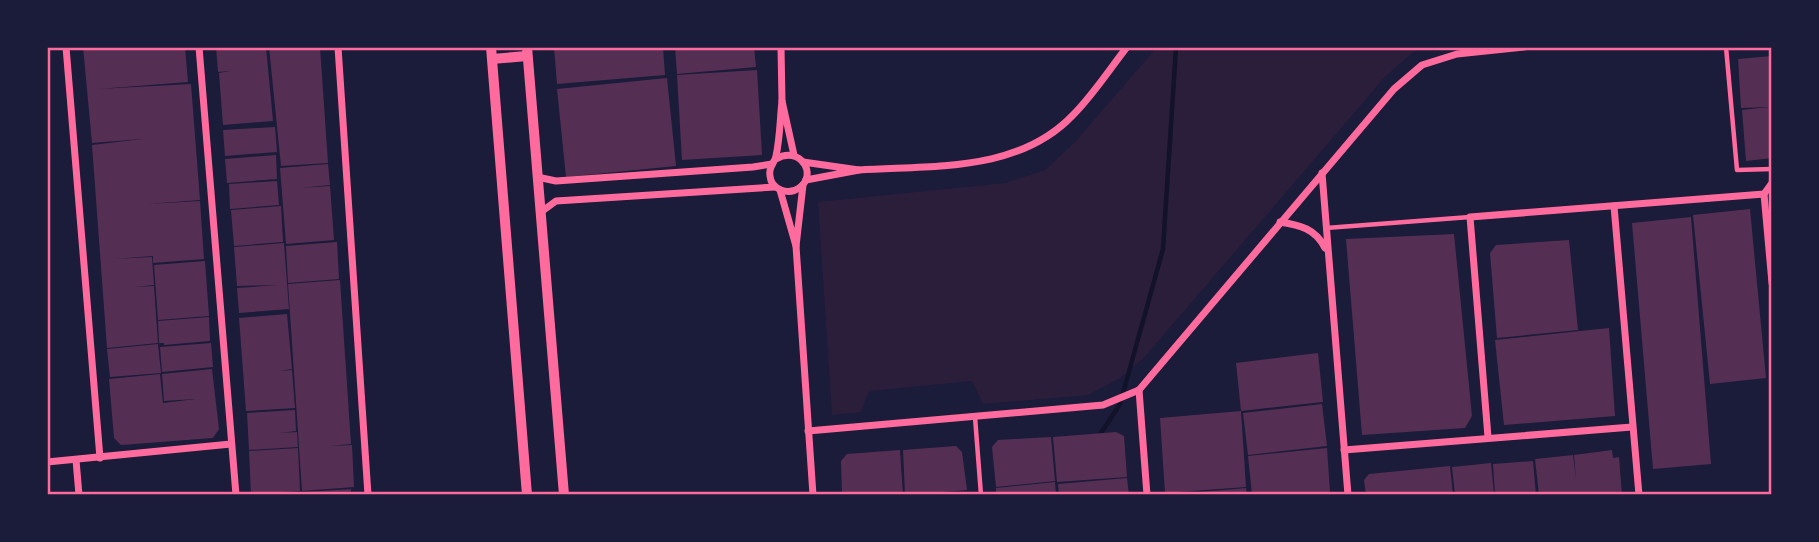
<svg xmlns="http://www.w3.org/2000/svg" width="1819" height="542" font-family="Commissioner,sans-serif">
  <rect width="100%" height="100%" fill="#1b1b3a"/>
  <path fill="#2a1e3b" d="M1157,47H1426L1413,52L1385,77L1143,359L1120,378L1088,395L983,404L972,381L869,391L861,412L832,415L818,202L1005,183L1045,170L1075,142Z"/>
  <g fill="none" stroke-linecap="round" stroke-linejoin="round">
    <path stroke="#12122b" stroke-width="4.5" d="M1099,436L1120,404L1163,249L1176,47"/>
  </g>
  <g fill="#542f53">
    <path d="M83,47H185L188,82L98,89L191,84L200,200L147,204L200,201L204,259L153,263V256L113,259L152,257L154,285L135,287L154,286L158,343L107,348L92,145L142,139L92,143Z"/>
    <path d="M216,47H266L273,121L223,125L219,73L230,71L218,72Z"/>
    <path d="M269,47H320L328,163L281,166Z"/>
    <path d="M554,47H663L665,75L557,84Z"/>
    <path d="M675,47H754L756,67L677,74Z"/>
    <path d="M1772,56V158L1746,161L1742,110L1769,107L1741,108L1738,59Z"/>
    <path d="M757,70L762,155L682,160L677,75Z"/>
    <path d="M667,78L676,166L566,177L557,89Z"/>
    <path d="M275,127L277,152L225,156L223,130Z"/>
    <path d="M276,155L277,179L227,183L225,159Z"/>
    <path d="M328,164L330,185L299,188L330,186L334,240L286,244L280,168Z"/>
    <path d="M277,181L279,205L230,209L229,184Z"/>
    <path d="M281,206L283,242L234,246L231,210Z"/>
    <path d="M1750,209L1766,378L1710,384L1693,215Z"/>
    <path d="M1691,217L1711,464L1653,469L1632,223Z"/>
    <path d="M1454,234L1472,416L1465,428L1362,435L1346,239Z"/>
    <path d="M1569,240L1578,330L1497,338L1490,253L1496,245Z"/>
    <path d="M337,242L339,279L288,283L286,246Z"/>
    <path d="M284,243L289,309L239,313L237,288L279,285L237,286L234,247Z"/>
    <path d="M205,261L209,316L158,320L154,265Z"/>
    <path d="M340,280L351,444L329,446L352,445L354,487L302,491L288,284Z"/>
    <path d="M287,314L292,369L280,371L292,370L295,408L246,411L239,318Z"/>
    <path d="M209,317L210,341L164,345V343H159L158,321Z"/>
    <path d="M1609,328L1615,416L1504,425L1495,340Z"/>
    <path d="M211,343L213,367L162,372L160,347Z"/>
    <path d="M158,344L161,373L110,377L107,349Z"/>
    <path d="M1318,353L1323,402L1241,411L1236,363Z"/>
    <path d="M212,369L219,429L213,438L121,445L114,438L109,379L160,374L163,403L196,399L164,401L162,374Z"/>
    <path d="M1322,404L1327,446L1248,455L1243,413Z"/>
    <path d="M295,410L296,431L280,433L297,432L298,447L249,450L247,413Z"/>
    <path d="M1241,411L1246,487L1165,493L1160,418Z"/>
    <path d="M1116,432L1124,436L1127,477L1057,482L1053,437Z"/>
    <path d="M1051,437L1055,481L996,487L992,447L998,440Z"/>
    <path d="M956,446L962,452L967,490L905,495L903,450Z"/>
    <path d="M298,448L300,491L251,494L249,451Z"/>
    <path d="M1327,448L1330,492L1252,495L1248,456Z"/>
    <path d="M900,450L903,495H842L841,461L847,454Z"/>
    <path d="M1612,450L1613,458L1619,457L1622,495H1539L1535,459L1573,455L1576,480L1574,455Z"/>
    <path d="M1533,461L1536,495H1495L1493,464Z"/>
    <path d="M1491,463L1494,495H1455L1452,467Z"/>
    <path d="M1450,466L1453,495H1366L1364,480L1369,474Z"/>
    <path d="M1127,478L1129,495H1059L1058,484Z"/>
    <path d="M1055,482L1056,495H996V488Z"/>
    <path d="M1246,488L1247,495H1189V493Z"/>
    <path d="M351,489V495H304V492Z"/>
  </g>
  <g fill="none" stroke-linecap="round" stroke-linejoin="round">
    <g stroke="#ff6b9d" stroke-width="4.5">
      <path d="M1726,47L1737,170L1772,169"/>
      <path d="M1326,228L1470,217"/>
      <path d="M975,417L981,495"/>
    </g>
    <g stroke="#ff6b9d" stroke-width="7">
      <path d="M66,47L100,458"/>
      <path d="M199,47L236,495"/>
      <path d="M338,47L368,495"/>
      <path d="M781,47L782,101"/>
      <path d="M776,159C799,145 819,174 799,188C788,196 771,189 770,176C768,167 775,163 776,156C780,138 780,119 782,101L794,155"/>
      <path d="M803,162L859,170L806,180"/>
      <path d="M859,170C932,165 1018,173 1073,115C1093,95 1109,70 1127,47"/>
      <path d="M1322,173L1348,495"/>
      <path d="M537,177L556,181L753,167L772,164"/>
      <path d="M780,190L796,246L803,185"/>
      <path d="M1764,194L1772,283"/>
      <path d="M1614,206L1639,495"/>
      <path d="M541,212L556,201L775,187"/>
      <path d="M1280,222C1300,225 1316,229 1325,248"/>
      <path d="M796,246L813,495"/>
      <path d="M1139,390L1147,495"/>
      <path d="M808,431L1103,405L1139,390L1394,89L1422,65L1457,54L1524,47"/>
      <path d="M1488,437L1470,217L1764,194L1772,183"/>
      <path d="M1344,450L1632,427"/>
      <path d="M76,460L79,495"/>
      <path d="M47,462L231,444"/>
    </g>
    <g stroke="#ff6b9d" stroke-width="10">
      <path d="M491,47L527,495"/>
      <path d="M527,47L564,495"/>
      <path d="M492,59L527,56"/>
    </g>
  </g>
  <rect width="1819" height="542" fill="none" stroke="#1b1b3a" stroke-width="98"/>
  <rect x="49" y="49" width="1721" height="444" fill="none" stroke="#ff6b9d" stroke-width="2.5"/>
</svg>
